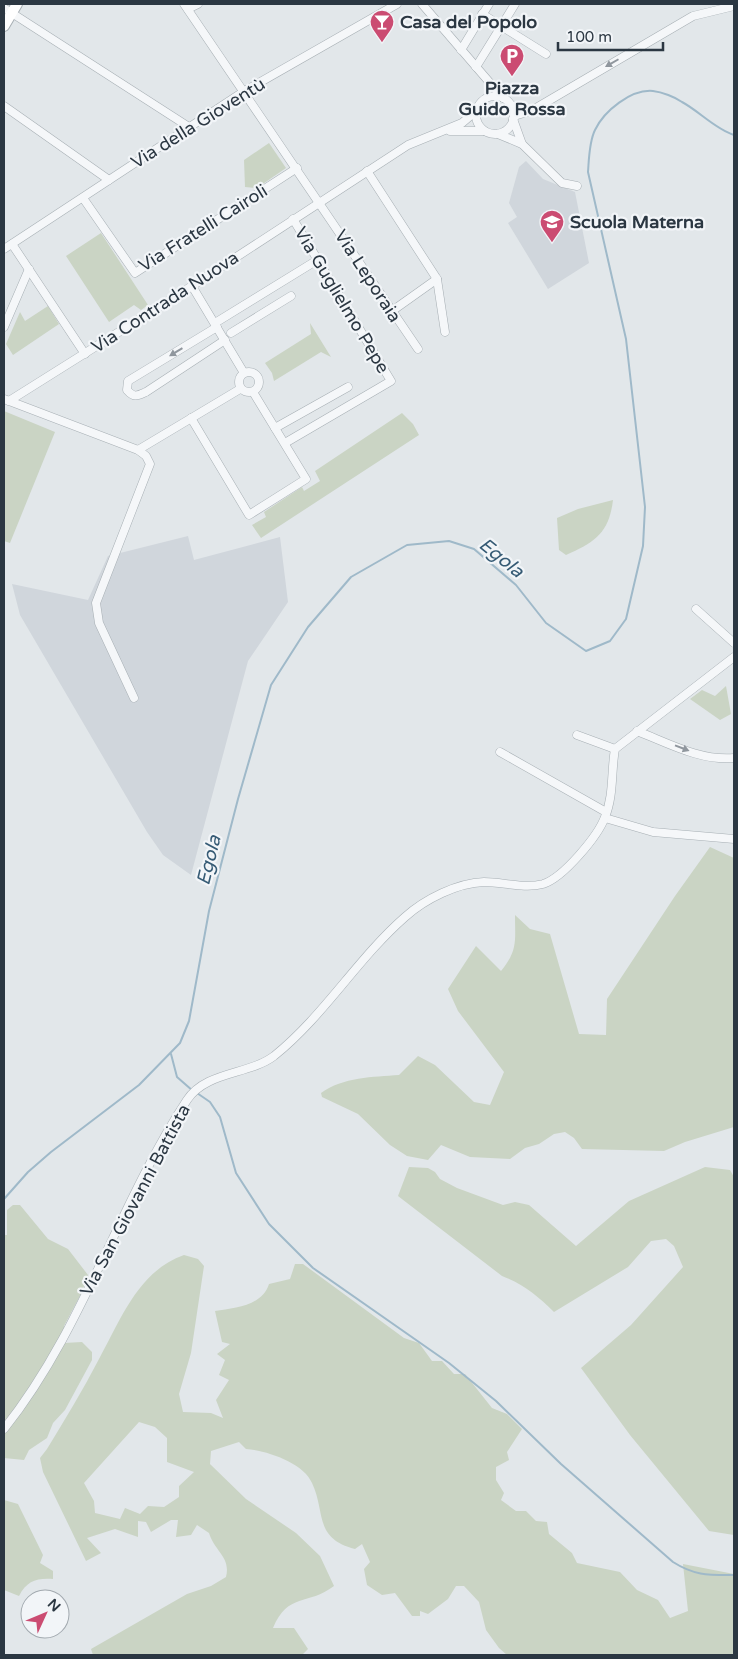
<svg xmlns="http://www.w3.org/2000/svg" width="738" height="1659" font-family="'Varela Round',sans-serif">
  <rect width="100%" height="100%" fill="#e2e7ea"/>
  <g fill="#d0d6dc">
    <path d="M526,161L543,179L575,192L589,263L548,289L508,223L517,217L509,203L519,167Z"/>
    <path d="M188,536L194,560L280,537L288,602L248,661L191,875L163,855L147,832L20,615L12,584L88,600L108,556Z"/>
  </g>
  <g fill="#cad4c4" fill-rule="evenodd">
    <path d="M269,143L286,168L257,188L245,187L244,160Z"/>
    <path d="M101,233L148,305L141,310L134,305L109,322L66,256Z"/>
    <path d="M48,306L59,324L13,355L6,344L20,312L25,321Z"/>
    <path d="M310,323L331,357L321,352L274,381L272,373L265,363L311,334Z"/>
    <path d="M4,411L55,432L10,543L4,541Z"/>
    <path d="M402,413L413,424L419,435L261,538L252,525L266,517L264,512L302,487L304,491L320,481L315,471Z"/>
    <path d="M613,500C609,533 595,542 566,555L559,550L557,518L578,509Z"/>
    <path d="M726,686L731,714L720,720L690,699L702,690L715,696Z"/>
    <path d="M710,847L734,858V1127L685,1142L664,1151L582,1149L574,1138L565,1132L554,1134L539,1144L525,1148L510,1159L470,1157L441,1145L428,1160L407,1156L390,1145L358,1114L322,1097L321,1093C343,1077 373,1077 399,1075L418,1056L435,1065L474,1102L490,1105L504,1072L458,1011L448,989L476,946L501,971C518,950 515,941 515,915L530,929L550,934L579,1034L606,1035L607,999L675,896Z"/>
    <path d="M409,1167L428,1168L435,1172L440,1179L457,1188L503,1205L515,1202L529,1205L576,1246L629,1201L705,1167L730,1170L734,1177V1535L709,1531L630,1435L581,1368L631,1325L683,1267L674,1246L666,1239L651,1241L628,1267L554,1312C538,1296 523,1284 502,1276L398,1196Z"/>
    <path d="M13,1205H20L48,1239L68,1249L88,1275L82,1292L64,1326V1343L82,1342L92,1352V1360L65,1410L53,1423L47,1438L29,1450L24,1460L4,1458V1235H7V1210Z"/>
    <path d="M184,1255L198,1259L204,1266L191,1353L179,1394L183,1412L211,1413L223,1418L216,1400L229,1380L219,1375L225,1360L217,1354L230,1344L222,1342L215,1311C235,1308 262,1306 269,1284L290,1279L295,1264H303L404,1338L419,1343L432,1361H442L454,1374H465L492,1408L507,1414L522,1429L507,1452L509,1460L496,1467V1480L504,1493L501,1500L516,1511H526L536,1521L547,1522L549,1534L572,1553L577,1563L620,1572L637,1590L658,1600L670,1618L688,1611L683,1564L734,1574V1655H507L499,1648L486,1630L479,1602L464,1586H456L448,1599L428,1614L420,1611V1616H412L395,1593L382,1595L367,1585L364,1569L370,1562L362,1544L355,1549C313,1538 326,1512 312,1483C304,1463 266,1450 246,1449L239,1442L211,1451L210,1464L246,1499L296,1533L320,1556L334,1586C308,1606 288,1592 273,1628H294L308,1649L302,1655H93L91,1649L187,1594L211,1586L226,1577C231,1557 215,1552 209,1533L197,1525L191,1535L176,1537L178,1520H171L151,1532L146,1522L138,1521V1537L115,1529L87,1538L101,1553L86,1561L43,1472L40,1458L47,1449C65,1419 83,1390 99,1359C120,1321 138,1271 184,1255ZM139,1422L155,1427L167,1438V1462L194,1472L179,1486V1497L164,1507L148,1506L140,1514L125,1508L120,1519L95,1513L94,1501L84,1483Z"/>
    <path d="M4,1500L18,1504L43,1555L40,1563L53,1571V1579C36,1578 27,1581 19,1596L4,1590Z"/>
  </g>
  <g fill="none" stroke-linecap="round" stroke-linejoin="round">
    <g stroke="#9fb9c9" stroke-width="2">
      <path d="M171,1054L177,1077L193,1091"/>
      <path d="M197,1093L210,1102L220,1117L236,1173L269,1224L313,1268L449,1363L496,1401L561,1464L673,1562C695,1576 709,1575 734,1575"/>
      <path d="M4,1199L28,1172L51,1152L139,1085L180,1043L189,1021L209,911L238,799L271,685L308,627L351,577L407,545L449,541L474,549L516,585L546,623L586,651L610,641L626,619L643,546L645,507L626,339L588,172C589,159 589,142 595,130C604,111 631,89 653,91C662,92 675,97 682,102C699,111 715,129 734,135"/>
    </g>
    <defs>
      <g id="street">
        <path d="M184,4L418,349"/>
        <path d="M422,4L503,98"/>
        <path d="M4,8L189,127"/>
        <path d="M188,9L198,4"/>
        <path d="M482,14L546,54"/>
        <path d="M461,50L489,4"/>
        <path d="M476,67L515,4"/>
        <circle cx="495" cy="115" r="19"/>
        <path d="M4,106L109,180"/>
        <path d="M514,116L531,111L693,16L734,6"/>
        <path d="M513,119L522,144"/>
        <path d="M450,131H484"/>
        <path d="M498,134L522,144L562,183L577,186"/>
        <path d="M367,171L437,279L392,311"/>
        <path d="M83,198L135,273L297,168"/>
        <path d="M12,244L85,354"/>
        <path d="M4,249L243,92L397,4"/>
        <path d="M437,279L445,332"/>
        <path d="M192,286L244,373"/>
        <path d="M215,323L319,259"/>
        <path d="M4,327L29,269"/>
        <path d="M217,327L128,381L127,390C134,398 137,396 146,392L225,340"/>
        <path d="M231,333L291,296"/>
        <circle cx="249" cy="382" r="10"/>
        <path d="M4,399L138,450L146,456L150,464L96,603L99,623L134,698"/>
        <path d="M9,401L192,286L408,145L462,123L476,111"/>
        <path d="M191,418L249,515L306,479L253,392"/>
        <path d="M275,428L348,387"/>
        <path d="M285,443L391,381L293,219"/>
        <path d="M138,450L240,389"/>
        <path d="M696,609L734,643"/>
        <path d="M637,731C668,743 700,761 734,758"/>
        <path d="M577,735L615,749"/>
        <path d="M500,752L606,812"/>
        <path d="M605,818L653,832L734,839"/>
        <path d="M4,1429C83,1330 118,1205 187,1100C206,1071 249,1075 274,1056C324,1016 357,959 405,917C425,899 457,883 484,882C503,882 524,889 543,884C563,878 598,836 605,817C614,795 611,771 615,749L734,657"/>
      </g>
      <path id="secondary" d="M4,26L17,4"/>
    </defs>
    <use href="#street" stroke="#a7afb4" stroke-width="9"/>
    <use href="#secondary" stroke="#a7afb4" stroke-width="12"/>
    <use href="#street" stroke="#f5f7f9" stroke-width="8"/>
    <use href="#secondary" stroke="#fff" stroke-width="10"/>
  </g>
  <defs><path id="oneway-solid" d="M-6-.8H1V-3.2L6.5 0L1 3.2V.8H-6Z" transform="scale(1.25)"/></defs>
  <g fill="#90979e">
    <use href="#oneway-solid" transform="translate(612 63) rotate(150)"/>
    <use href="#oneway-solid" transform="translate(176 352) rotate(149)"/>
    <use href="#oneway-solid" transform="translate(682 748) rotate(21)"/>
  </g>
  <defs>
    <symbol id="bar-pin" viewBox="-11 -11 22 30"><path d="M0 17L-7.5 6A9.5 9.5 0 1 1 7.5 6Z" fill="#cb4c72" stroke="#f2f5f8"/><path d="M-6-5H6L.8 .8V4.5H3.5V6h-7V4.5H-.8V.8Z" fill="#fff"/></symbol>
    <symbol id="parking-pin" viewBox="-11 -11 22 30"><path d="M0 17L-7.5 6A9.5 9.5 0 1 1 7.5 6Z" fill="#cb4c72" stroke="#f2f5f8"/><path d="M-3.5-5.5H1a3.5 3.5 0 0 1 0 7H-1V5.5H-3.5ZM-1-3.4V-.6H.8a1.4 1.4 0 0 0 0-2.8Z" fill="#fff"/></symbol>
    <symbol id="school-pin" viewBox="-11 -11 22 30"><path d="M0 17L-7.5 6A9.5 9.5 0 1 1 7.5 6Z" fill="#cb4c72" stroke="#f2f5f8"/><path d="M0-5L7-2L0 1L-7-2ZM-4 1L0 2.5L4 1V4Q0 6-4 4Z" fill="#fff"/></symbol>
  </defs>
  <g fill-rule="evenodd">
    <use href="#bar-pin" x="368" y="8" width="28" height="38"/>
    <use href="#parking-pin" x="498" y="42" width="28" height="38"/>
    <use href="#school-pin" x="538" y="208" width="28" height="38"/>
  </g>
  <g text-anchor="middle" stroke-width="4.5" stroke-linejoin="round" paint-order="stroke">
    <g font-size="18" font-weight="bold" fill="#2b3742" stroke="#f2f5f8" text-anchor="start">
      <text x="400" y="28">Casa del Popolo</text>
      <text x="512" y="94" text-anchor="middle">Piazza<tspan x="512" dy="21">Guido Rossa</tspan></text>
      <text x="570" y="228">Scuola Materna</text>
    </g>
    <g font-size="18" fill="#2b3742" stroke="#f2f5f8">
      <text transform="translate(198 123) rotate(-32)" y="6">Via della Gioventù</text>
      <text transform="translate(203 228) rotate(-32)" y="6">Via Fratelli Cairoli</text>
      <text transform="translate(368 276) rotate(57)" y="6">Via Leporaia</text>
      <text transform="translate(342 300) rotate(59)" y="6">Via Guglielmo Pepe</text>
      <text transform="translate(165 302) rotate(-33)" y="6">Via Contrada Nuova</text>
      <text transform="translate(135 1200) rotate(-62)" y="6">Via San Giovanni Battista</text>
    </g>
    <g font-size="19" font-style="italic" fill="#365b75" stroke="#f2f5f8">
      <text transform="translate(502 557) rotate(39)" y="7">Egola</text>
      <text transform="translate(208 860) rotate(-76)" y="7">Egola</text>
    </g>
  </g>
  <rect width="738" height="1659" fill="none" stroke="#2b3742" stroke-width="10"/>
  <g transform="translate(45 1614) rotate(46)"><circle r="24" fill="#f2f5f8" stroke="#a2a9af"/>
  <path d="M0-4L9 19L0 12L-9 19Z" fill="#cb4c72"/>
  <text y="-8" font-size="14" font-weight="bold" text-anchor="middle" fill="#2b3742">N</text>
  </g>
  <path d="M558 42v8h105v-8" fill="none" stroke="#2b3742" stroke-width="2.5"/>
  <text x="566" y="42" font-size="15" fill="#2b3742" stroke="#f2f5f8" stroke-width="4" paint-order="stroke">100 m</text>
</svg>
